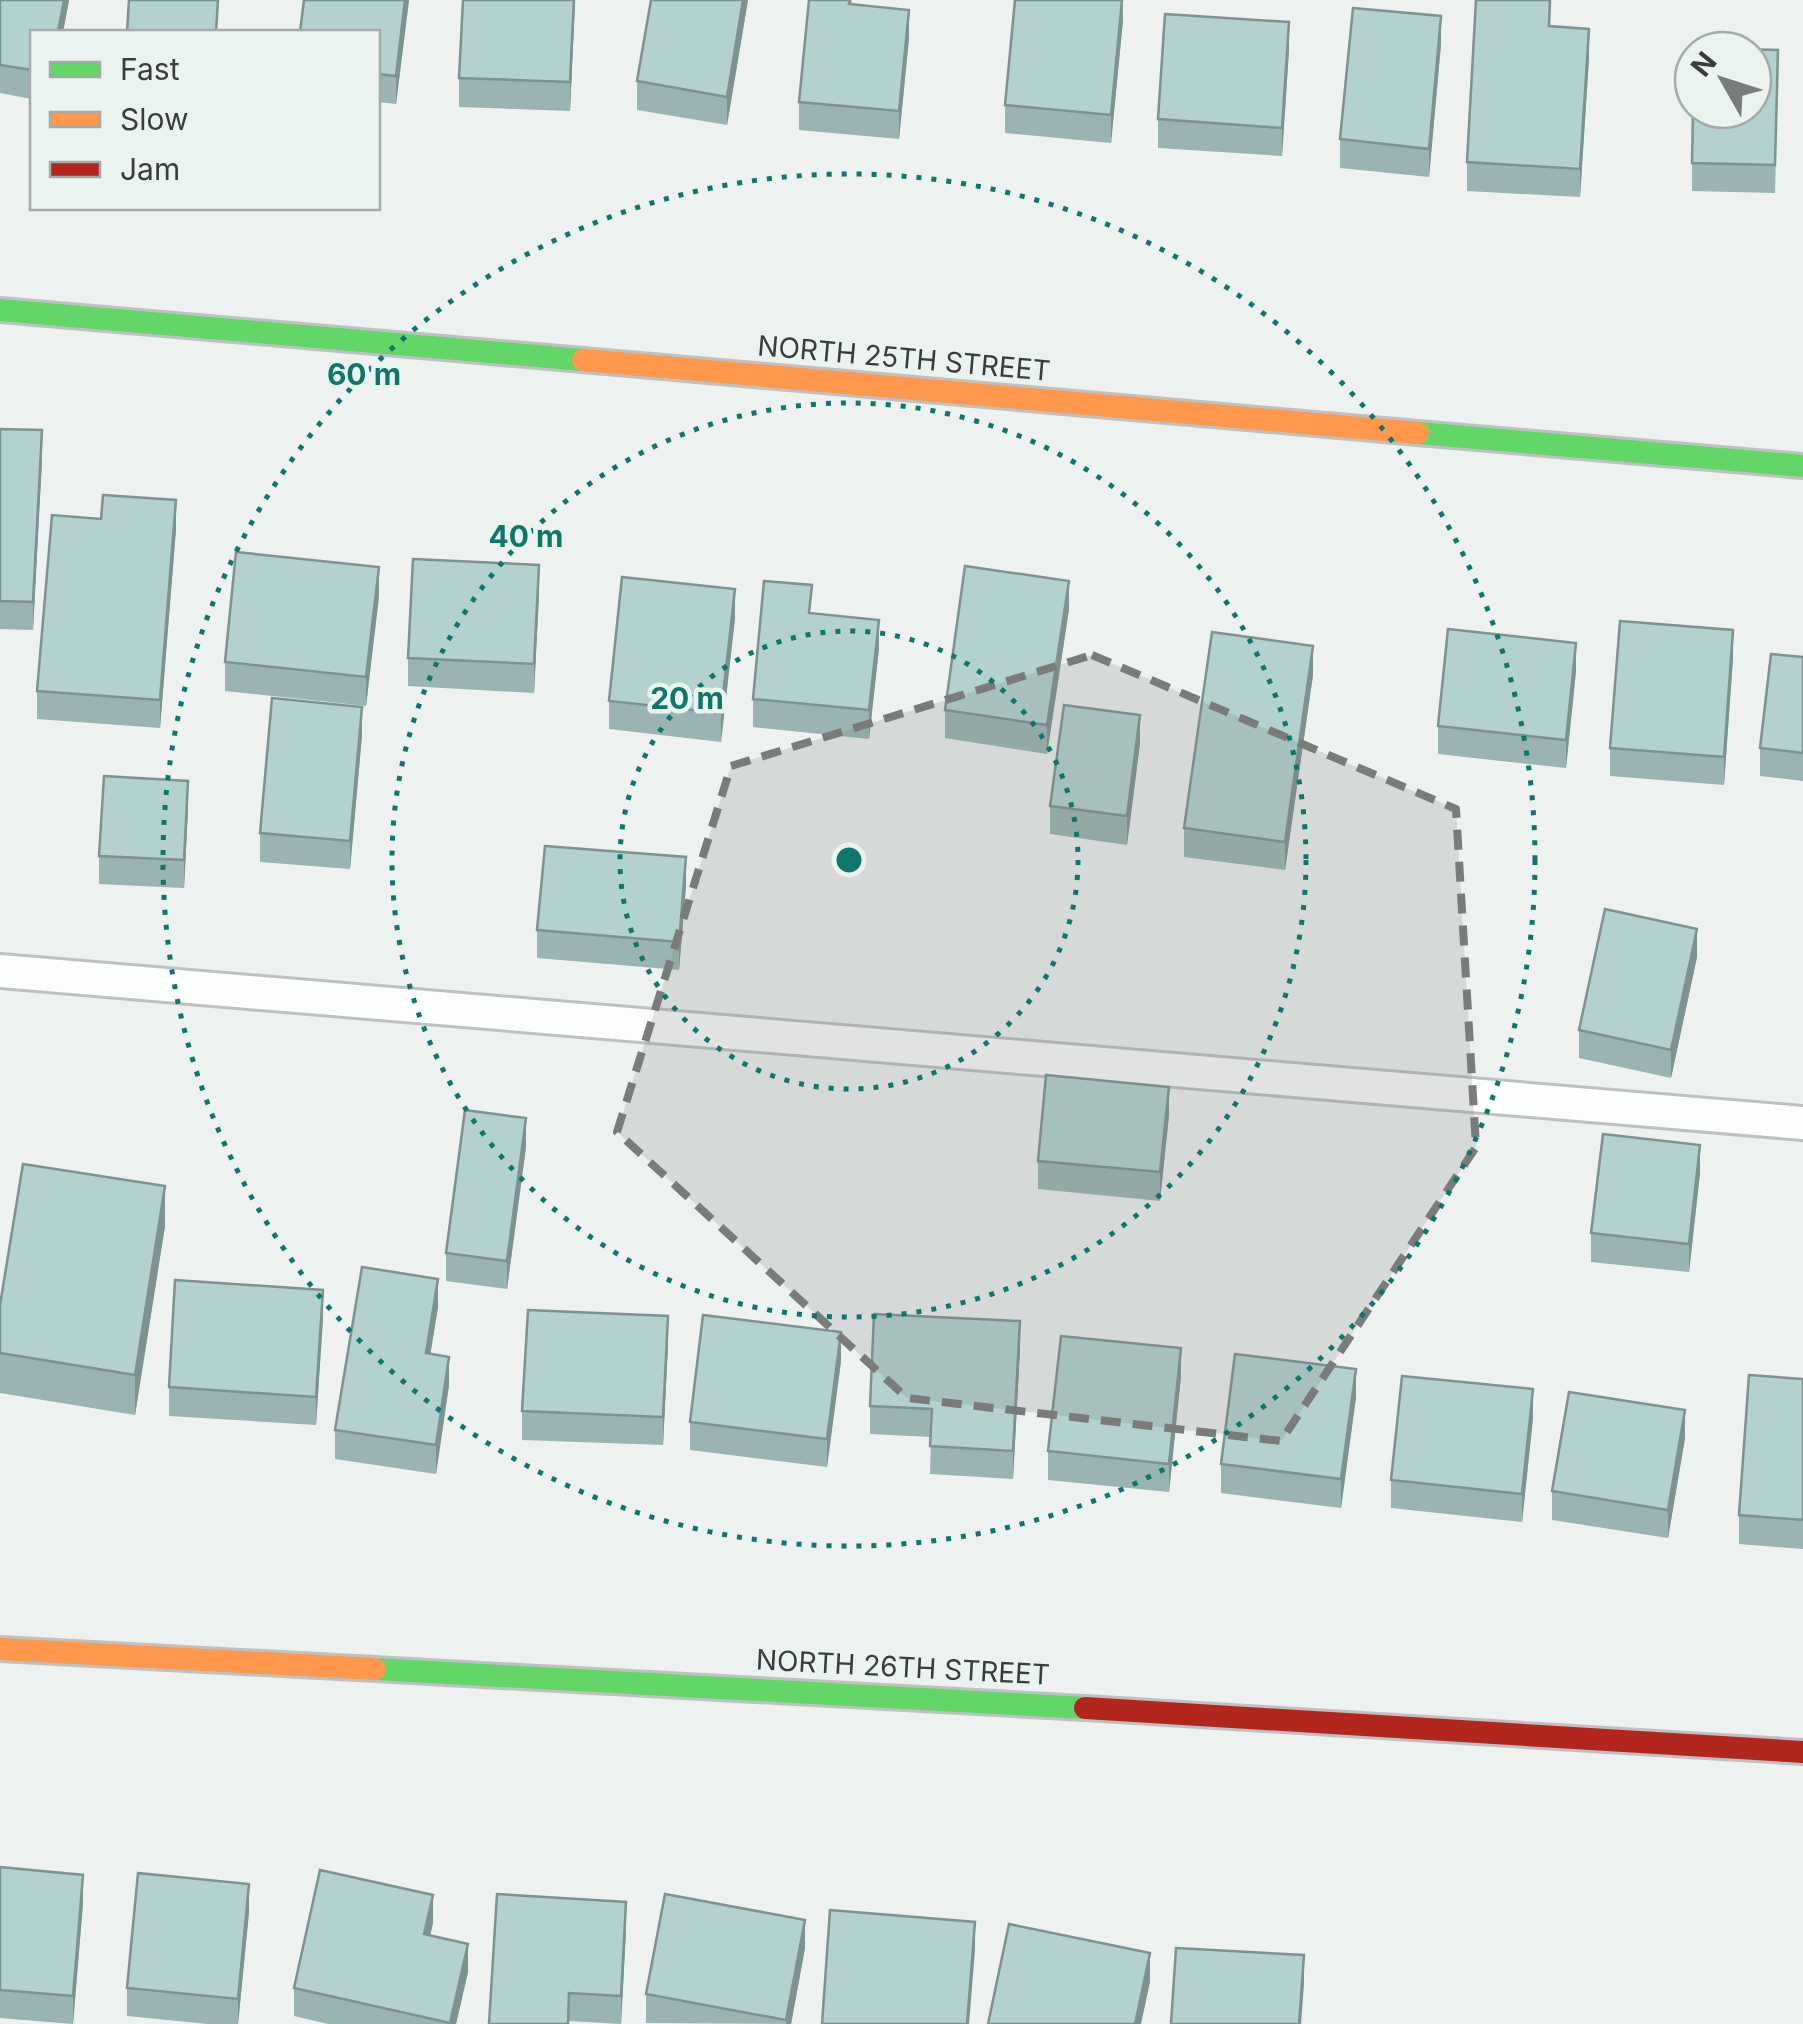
<svg xmlns="http://www.w3.org/2000/svg" width="1803" height="2024" font-family="Inter,sans-serif">
  <rect width="100%" height="100%" fill="#edf1ef"/>
  <g fill="none" stroke-linecap="round" stroke-linejoin="round">
    <defs>
      <path id="lane" d="M0,971L1803,1123"/>
      <g id="fast">
        <path d="M0,310L583,360"/>
        <path d="M1418,433L1803,466"/>
        <path d="M375,1669L1085,1708"/>
      </g>
      <g id="slow">
        <path d="M583,360L1418,433"/>
        <path d="M0,1649L375,1669"/>
      </g>
      <path id="jam" d="M1085,1708L1803,1752"/>
    </defs>
    <use href="#lane" stroke="#bec1c0" stroke-width="38"/>
    <use href="#fast" stroke="#bec1c0" stroke-width="28"/>
    <use href="#slow" stroke="#bec1c0" stroke-width="28"/>
    <use href="#jam" stroke="#bec1c0" stroke-width="28"/>
    <use href="#lane" stroke="#fcfdfd" stroke-width="32"/>
    <use href="#fast" stroke="#63d668" stroke-width="22"/>
    <use href="#slow" stroke="#ff974d" stroke-width="22"/>
    <use href="#jam" stroke="#b3261e" stroke-width="22"/>
  </g>
  <g fill="#99b4b2">
    <path d="M0,0H69L63,32H32V99L0,93Z"/>
    <path d="M304,0H409L396,104L378,102V32Z"/>
    <path d="M575,0L570,111L459,107V78Z"/>
    <path d="M748,0L727,125L637,110V81Z"/>
    <path d="M852,0V4L909,38L899,139L799,130V102Z"/>
    <path d="M1123,0V20L1111,143L1005,133V105Z"/>
    <path d="M1550,27L1589,58L1580,197L1467,191V162Z"/>
    <path d="M1441,44L1429,177L1340,168V139Z"/>
    <path d="M1289,50L1282,156L1158,148V119Z"/>
    <path d="M1778,78L1775,193L1692,191V163Z"/>
    <path d="M0,429L42,459L33,630L0,629Z"/>
    <path d="M176,529L160,728L37,719V691Z"/>
    <path d="M539,594L534,693L408,686V658Z"/>
    <path d="M379,596L366,706L225,691V662Z"/>
    <path d="M1069,609L1047,754L945,738V710Z"/>
    <path d="M812,613L879,648L869,739L753,727V699Z"/>
    <path d="M735,618L721,742L609,729V701Z"/>
    <path d="M1803,657V781L1760,776V748Z"/>
    <path d="M1733,658L1724,785L1610,776V748Z"/>
    <path d="M1576,671L1566,768L1438,754V726Z"/>
    <path d="M1313,675L1285,870L1184,857V828Z"/>
    <path d="M362,735L350,869L260,862V833Z"/>
    <path d="M1140,743L1127,845L1050,834V806Z"/>
    <path d="M188,809L184,888L99,884V856Z"/>
    <path d="M686,886L679,970L537,958V930Z"/>
    <path d="M1697,957L1671,1078L1579,1058V1030Z"/>
    <path d="M1169,1115L1160,1201L1038,1189V1161Z"/>
    <path d="M526,1147L507,1289L446,1281V1253Z"/>
    <path d="M1700,1173L1689,1272L1591,1262V1233Z"/>
    <path d="M165,1226L135,1415L0,1393V1305Z"/>
    <path d="M438,1307L430,1354L449,1385L436,1474L335,1459V1430Z"/>
    <path d="M323,1318L316,1425L169,1416V1387Z"/>
    <path d="M668,1344L663,1445L522,1440V1411Z"/>
    <path d="M1020,1349L1013,1479L930,1474L931,1437L870,1434V1406Z"/>
    <path d="M841,1361L827,1467L690,1450V1422Z"/>
    <path d="M1181,1376L1169,1492L1048,1480V1451Z"/>
    <path d="M1803,1379V1549L1739,1544V1515Z"/>
    <path d="M1356,1397L1341,1508L1221,1493V1464Z"/>
    <path d="M1533,1418L1522,1522L1391,1508V1480Z"/>
    <path d="M1685,1438L1668,1538L1552,1520V1491Z"/>
    <path d="M0,1867L83,1903L73,2024L0,2018Z"/>
    <path d="M249,1912L238,2024H208L127,2016V1988Z"/>
    <path d="M433,1923L430,1936L468,1972L456,2024H328L294,2016V1988Z"/>
    <path d="M626,1930L621,2024L569,2021L489,2024Z"/>
    <path d="M805,1948L791,2024L646,2023V1994Z"/>
  </g>
  <g fill="#7d9291">
    <path d="M64,0H69L63,32H58Z"/>
    <path d="M405,0H409L396,104V76Z"/>
    <path d="M574,0H575L570,111V82Z"/>
    <path d="M743,0H748L727,125V97Z"/>
    <path d="M1122,0L1123,20L1111,143V115Z"/>
    <path d="M909,10V38L899,139V111Z"/>
    <path d="M1441,16V44L1429,177V149Z"/>
    <path d="M1289,22V50L1282,156V128Z"/>
    <path d="M1589,29V58L1580,197V169Z"/>
    <path d="M42,430V459L33,630V602Z"/>
    <path d="M176,500V529L160,728V700Z"/>
    <path d="M539,565V594L534,693V664Z"/>
    <path d="M379,567V596L366,706V677Z"/>
    <path d="M1069,581V609L1047,754V725Z"/>
    <path d="M735,589V618L721,742V713Z"/>
    <path d="M879,620V648L869,739V710Z"/>
    <path d="M1733,630V658L1724,785V757Z"/>
    <path d="M1576,643V671L1566,768V740Z"/>
    <path d="M1313,646V675L1285,870V842Z"/>
    <path d="M362,707V735L350,869V841Z"/>
    <path d="M1140,715V743L1127,845V816Z"/>
    <path d="M188,781V809L184,888V860Z"/>
    <path d="M686,857V886L679,970V942Z"/>
    <path d="M1697,929V957L1671,1078V1050Z"/>
    <path d="M1169,1087V1115L1160,1201V1172Z"/>
    <path d="M526,1118V1147L507,1289V1261Z"/>
    <path d="M1700,1145V1173L1689,1272V1244Z"/>
    <path d="M165,1186V1226L135,1415V1375Z"/>
    <path d="M438,1279V1307L426,1381V1353Z"/>
    <path d="M323,1290V1318L316,1425V1397Z"/>
    <path d="M668,1316V1344L663,1445V1417Z"/>
    <path d="M1020,1321V1349L1013,1479V1451Z"/>
    <path d="M841,1332V1361L827,1467V1439Z"/>
    <path d="M1181,1348V1376L1169,1492V1464Z"/>
    <path d="M449,1357V1385L436,1474V1445Z"/>
    <path d="M1356,1369V1397L1341,1508V1479Z"/>
    <path d="M1533,1389V1418L1522,1522V1494Z"/>
    <path d="M1685,1410V1438L1668,1538V1510Z"/>
    <path d="M83,1875V1903L73,2024V1996Z"/>
    <path d="M249,1884V1912L238,2024V1999Z"/>
    <path d="M433,1895V1923L424,1963V1934Z"/>
    <path d="M626,1902V1930L621,2024V1996Z"/>
    <path d="M805,1920V1948L791,2024H786Z"/>
    <path d="M975,1922V1950L969,2024H967Z"/>
    <path d="M468,1944V1972L456,2024H450Z"/>
    <path d="M1150,1953V1982L1141,2024H1135Z"/>
    <path d="M1304,1955V1984L1301,2024H1299Z"/>
  </g>
  <g fill="#b2d1cf" stroke="#7d9291" stroke-width="2.5">
    <path d="M0,0H64L58,32H32V70L0,65Z"/>
    <path d="M129,0H218L216,32H127Z"/>
    <path d="M304,0H405L396,76L378,74V32H300Z"/>
    <path d="M463,0H574L570,82L459,78Z"/>
    <path d="M651,0H743L727,97L637,81Z"/>
    <path d="M809,0H850L849,4L909,10L899,111L799,102Z"/>
    <path d="M1015,0H1122L1111,115L1005,105Z"/>
    <path d="M1476,0H1550L1549,26L1589,29L1580,169L1467,162Z"/>
    <path d="M1353,8L1441,16L1429,149L1340,139Z"/>
    <path d="M1165,14L1289,22L1282,128L1158,119Z"/>
    <path d="M1695,48L1778,50L1775,165L1692,163L1693,110H1753V50H1695Z"/>
    <path d="M0,429L42,430L33,602L0,601Z"/>
    <path d="M103,495L176,500L160,700L37,691L52,515L101,519Z"/>
    <path d="M236,552L379,567L366,677L225,662Z"/>
    <path d="M413,559L539,565L534,664L408,658Z"/>
    <path d="M965,566L1069,581L1047,725L945,710Z"/>
    <path d="M622,577L735,589L721,713L609,701Z"/>
    <path d="M764,581L812,585L809,613L879,620L869,710L753,699Z"/>
    <path d="M1620,621L1733,630L1724,757L1610,748Z"/>
    <path d="M1448,629L1576,643L1566,740L1438,726Z"/>
    <path d="M1212,632L1313,646L1285,842L1184,828Z"/>
    <path d="M1771,654L1803,657V753L1760,748Z"/>
    <path d="M272,698L362,707L350,841L260,833Z"/>
    <path d="M1064,705L1140,715L1127,816L1050,806Z"/>
    <path d="M104,776L188,781L184,860L99,856Z"/>
    <path d="M545,846L686,857L679,942L537,930Z"/>
    <path d="M1605,909L1697,929L1671,1050L1579,1030Z"/>
    <path d="M1046,1075L1169,1087L1160,1172L1038,1161Z"/>
    <path d="M465,1110L526,1118L507,1261L446,1253Z"/>
    <path d="M1603,1134L1700,1145L1689,1244L1591,1233Z"/>
    <path d="M23,1164L165,1186L135,1375L0,1353V1305Z"/>
    <path d="M362,1267L438,1279L426,1353L449,1357L436,1445L335,1430Z"/>
    <path d="M175,1280L323,1290L316,1397L169,1387Z"/>
    <path d="M528,1310L668,1316L663,1417L522,1411Z"/>
    <path d="M874,1314L1020,1321L1013,1451L930,1446L932,1409L870,1406Z"/>
    <path d="M703,1315L841,1332L827,1439L690,1422Z"/>
    <path d="M1061,1336L1181,1348L1169,1464L1048,1451Z"/>
    <path d="M1235,1354L1356,1369L1341,1479L1221,1464Z"/>
    <path d="M1749,1375L1803,1379V1520L1739,1515Z"/>
    <path d="M1402,1376L1533,1389L1522,1494L1391,1480Z"/>
    <path d="M1569,1392L1685,1410L1668,1510L1552,1491Z"/>
    <path d="M0,1867L83,1875L73,1996L0,1990Z"/>
    <path d="M320,1870L433,1895L424,1934L468,1944L450,2023L294,1988Z"/>
    <path d="M138,1873L249,1884L238,1999L127,1988Z"/>
    <path d="M497,1894L626,1902L621,1996L569,1993L568,2024H489Z"/>
    <path d="M665,1894L805,1920L786,2020L646,1994Z"/>
    <path d="M830,1910L975,1922L967,2024H822Z"/>
    <path d="M1009,1924L1150,1953L1135,2024H988Z"/>
    <path d="M1176,1948L1304,1955L1299,2024H1171Z"/>
  </g>
  <path fill="#797c7a" fill-opacity="0.2" stroke="#797c7a" stroke-width="8" stroke-dasharray="20 12" stroke-linejoin="round" d="M1092,655L1456,809L1476,1147L1281,1441L907,1398L617,1132L731,766Z"/>
  <g fill="none" stroke="#0f766e" stroke-width="5" stroke-dasharray="5 10">
    <circle cx="849" cy="860" r="229"/>
    <circle cx="849" cy="860" r="457"/>
    <circle cx="849" cy="860" r="686"/>
  </g>
  <g text-anchor="middle" stroke-width="9" stroke-linejoin="round" paint-order="stroke">
    <g font-size="28" fill="#3a3d3b" stroke="#ebf3ef">
      <text transform="translate(904 358) rotate(5)" y="10">NORTH 25TH STREET</text>
      <text transform="translate(903 1667) rotate(3)" y="10">NORTH 26TH STREET</text>
    </g>
  </g>
  <circle cx="849" cy="860" r="15" fill="#0f766e" stroke="#ebf3ef" stroke-width="5"/>
  <g font-size="30" text-anchor="middle" font-weight="bold" fill="#0f766e" stroke="#ebf3ef" stroke-width="9" stroke-linejoin="round" paint-order="stroke">
    <text x="364" y="385">60 m</text>
    <text x="526" y="547">40 m</text>
    <text x="687" y="709">20 m</text>
  </g>
  <rect x="30" y="30" width="350" height="180" fill="#ebf3ef" stroke="#a4aaa7" stroke-width="2.5"/>
  <rect x="50" y="62" width="50" height="15" fill="#63d668" stroke="#a4aaa7" stroke-width="2.5"/>
  <text x="120" y="80" font-size="30" fill="#3a3d3b">Fast</text>
  <rect x="50" y="112" width="50" height="15" fill="#ff974d" stroke="#a4aaa7" stroke-width="2.5"/>
  <text x="120" y="130" font-size="30" fill="#3a3d3b">Slow</text>
  <rect x="50" y="162" width="50" height="15" fill="#b3261e" stroke="#a4aaa7" stroke-width="2.5"/>
  <text x="120" y="180" font-size="30" fill="#3a3d3b">Jam</text>
  <g transform="translate(1723 80) rotate(309)"><circle r="48" fill="#ebf3ef" stroke="#a4aaa7" stroke-width="2.5"/>
  <path d="M0-8L18 38L0 25L-18 38Z" fill="#797c7a"/>
  <text y="-15" font-size="28" font-weight="bold" text-anchor="middle" fill="#3a3d3b">N</text>
  </g>
</svg>
